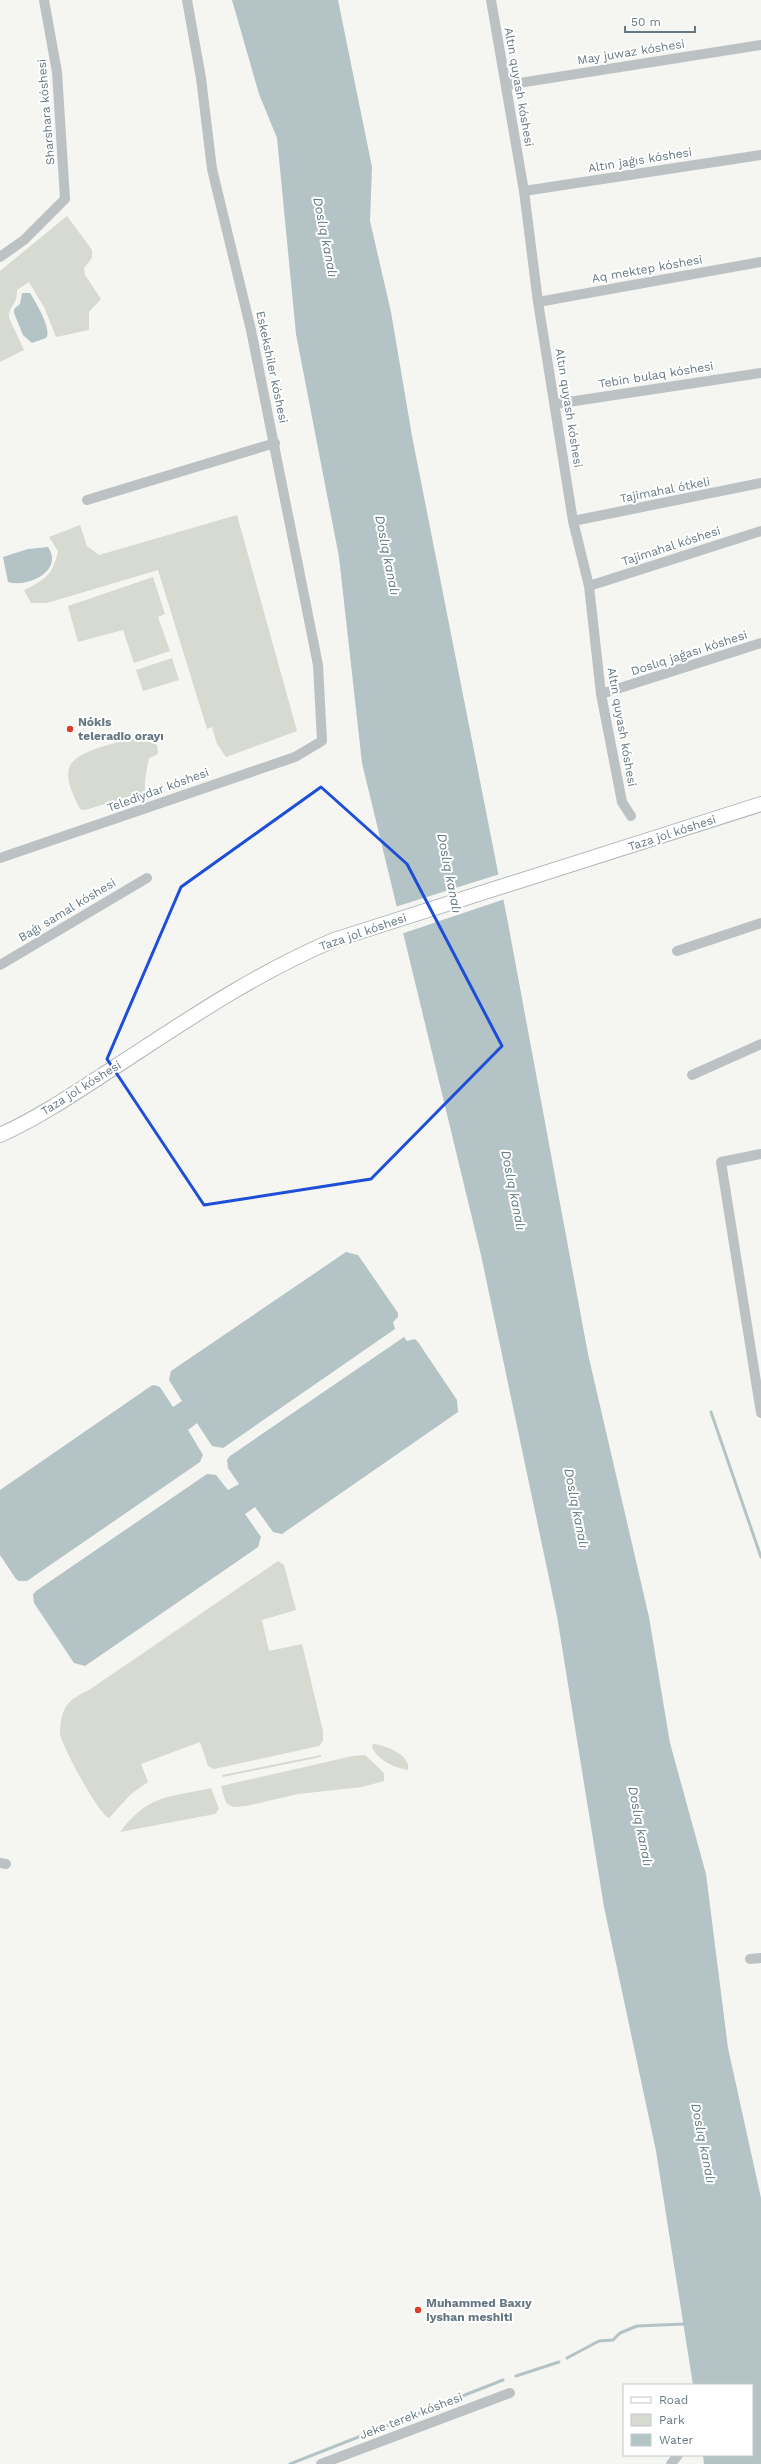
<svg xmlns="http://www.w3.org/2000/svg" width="761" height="2464" font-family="'Work Sans',sans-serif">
  <rect width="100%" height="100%" fill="#f5f5f2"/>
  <g fill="#d6dad1">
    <path d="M67,216L92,250V258L84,268L85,275L101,299L89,312V330L56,337L45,309L29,282L17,290C17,307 9,304 9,318L24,350L0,362V271Z"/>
    <path d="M237,515L297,731L226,757L217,744L212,727L207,729L158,570L47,603H31L24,590C45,580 53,575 58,551L49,537L80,525L87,546L99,555Z"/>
    <path d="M153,577L165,614L158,617L170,651L134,663L123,630L78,642L68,606Z"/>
    <path d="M172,658L179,680L143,691L136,670Z"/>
    <path d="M138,737L157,745L158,754L149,758C147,769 144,781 145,792L85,810L80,809C75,799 65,780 69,768C74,750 122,742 138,737Z"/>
    <path d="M278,1561L284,1565L296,1610L262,1620L269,1651L302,1644L323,1731V1741L319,1746L214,1769L208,1766L200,1742L141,1764L148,1782L131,1794L109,1818C99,1815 60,1743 60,1733C61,1708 67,1700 89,1690Z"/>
    <path d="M373,1744C386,1745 411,1755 408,1770C395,1768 377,1760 372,1747Z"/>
    <path d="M321,1755V1757L223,1777L222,1775Z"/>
    <path d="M365,1755L384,1773V1781L362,1787L298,1794L246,1806L233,1807L226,1803L221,1786L353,1756Z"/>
    <path d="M211,1788L219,1809L215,1814L120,1832C149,1794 167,1798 211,1788Z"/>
  </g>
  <g fill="#b4c3c5">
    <path d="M232,0H338L372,167L370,221L391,312L412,436L508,923L588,1354L649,1617L670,1743L706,1874L728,2048L761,2198V2464H704L703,2455H752V2385H693L656,2151L604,1907L557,1616L481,1255L362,763L339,557L296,334L277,138L259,94Z"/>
    <path d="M22,293H30C35,301 53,331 46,338L32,343L23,335L14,313V309L20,304Z"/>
    <path d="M48,547C64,570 29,588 8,582L3,557L28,549Z"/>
    <path d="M346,1252L358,1255L398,1313V1317L393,1322L395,1329L223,1448L212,1446L197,1423L188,1430L203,1455L200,1462L27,1581H19L16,1579L0,1555V1490L151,1386L154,1385L160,1387L173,1407L182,1401L169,1380L171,1371Z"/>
    <path d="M404,1337L407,1341L415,1339L418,1342L457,1400L458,1412L282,1534L273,1532L255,1507L245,1514L261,1537L258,1547L85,1666L74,1663L34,1603L33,1594L36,1591L207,1474L216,1475L228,1490L239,1484L228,1468L227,1460L230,1456Z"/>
  </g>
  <path fill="#f5f5f2" d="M500,874L505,899L401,934L395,907Z"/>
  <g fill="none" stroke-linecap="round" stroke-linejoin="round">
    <g stroke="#b4c3c5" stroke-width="3">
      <path d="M711,1412L761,1557"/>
      <path d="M567,2358L599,2341L613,2340L620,2333L637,2326L684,2324"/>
      <path d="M516,2376L559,2362"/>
      <path d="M290,2464L503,2380"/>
    </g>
    <defs>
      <path id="secondary" d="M0,1135C40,1117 78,1091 115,1067C187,1020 254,974 334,940L761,804"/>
    </defs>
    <use href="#secondary" stroke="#afb6b9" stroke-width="16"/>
    <g stroke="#bcc2c4" stroke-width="10">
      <path d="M491,0L524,191L538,302L573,521L589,586L601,694L622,802L631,816"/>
      <path d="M506,85L761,45"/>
      <path d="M524,191L761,155"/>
      <path d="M0,257L24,240L65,199L57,72L44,0"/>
      <path d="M538,302L761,262"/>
      <path d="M555,404L761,373"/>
      <path d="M87,500L275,443"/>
      <path d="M573,521L761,483"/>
      <path d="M589,586L761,531"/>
      <path d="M601,694L761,643"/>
      <path d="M0,858L295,757L322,741L318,665L251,330L212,169L201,78L187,0"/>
      <path d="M677,951L761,923"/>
      <path d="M0,965L147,878"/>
      <path d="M692,1075L761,1044"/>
      <path d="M761,1154L721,1162L761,1413"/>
      <path d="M0,1863L6,1864"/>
      <path d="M750,1959L761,1958"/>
      <path d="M321,2464L510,2393"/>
      <path d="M671,2464L678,2455"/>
    </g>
    <use href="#secondary" stroke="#fff" stroke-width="14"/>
  </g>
  <path fill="none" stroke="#1d4ed8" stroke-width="3" stroke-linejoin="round" d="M321,787L407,864L502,1046L371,1179L204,1205L107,1059L181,887Z"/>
  <g fill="#dc3e2c" stroke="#fff" stroke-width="1.5">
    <circle cx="70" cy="729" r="4"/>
    <circle cx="418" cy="2310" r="4"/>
  </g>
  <g text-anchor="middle" stroke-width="4" stroke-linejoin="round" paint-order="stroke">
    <g font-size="12" fill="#667982" stroke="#fff">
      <text transform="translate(631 52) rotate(-9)" y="4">May juwaz kóshesi</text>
      <text transform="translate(519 87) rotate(80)" y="4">Altın quyash kóshesi</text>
      <text transform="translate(46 112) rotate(-95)" y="4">Sharshara kóshesi</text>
      <text transform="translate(640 160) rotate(-9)" y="4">Altın jaǵıs kóshesi</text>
      <text transform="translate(647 269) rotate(-10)" y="4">Aq mektep kóshesi</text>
      <text transform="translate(272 367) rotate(78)" y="4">Eskekshiler kóshesi</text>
      <text transform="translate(656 375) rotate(-9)" y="4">Tebin bulaq kóshesi</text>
      <text transform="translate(569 408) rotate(81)" y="4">Altın quyash kóshesi</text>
      <text transform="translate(665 490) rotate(-11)" y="4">Tajimahal ótkeli</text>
      <text transform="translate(671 546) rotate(-18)" y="4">Tajimahal kóshesi</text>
      <text transform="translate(689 653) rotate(-18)" y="4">Doslıq jaǵası kóshesi</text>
      <text transform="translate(622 727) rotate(80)" y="4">Altın quyash kóshesi</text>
      <text transform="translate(158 790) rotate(-20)" y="4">Telediydar kóshesi</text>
      <text transform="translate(672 833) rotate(-18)" y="4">Taza jol kóshesi</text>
      <text transform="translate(67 910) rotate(-31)" y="4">Baǵı samal kóshesi</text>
      <text transform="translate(363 932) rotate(-19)" y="4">Taza jol kóshesi</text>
      <text transform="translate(81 1088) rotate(-32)" y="4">Taza jol kóshesi</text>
      <text transform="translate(411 2416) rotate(-21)" y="4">Jeke terek kóshesi</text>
    </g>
    <g font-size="12" font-weight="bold" fill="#667982" stroke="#fff" text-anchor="start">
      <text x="78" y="726">Nókis<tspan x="78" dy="14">teleradio orayı</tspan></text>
      <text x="426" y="2307">Muhammed Baxıy<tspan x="426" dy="14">Iyshan meshiti</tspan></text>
    </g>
    <g font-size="13" font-style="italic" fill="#617b7f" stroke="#fff">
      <text transform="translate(326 237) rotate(79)" y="5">Doslıq kanalı</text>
      <text transform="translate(388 555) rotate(79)" y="5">Doslıq kanalı</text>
      <text transform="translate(450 873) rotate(79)" y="5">Doslıq kanalı</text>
      <text transform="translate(514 1190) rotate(79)" y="5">Doslıq kanalı</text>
      <text transform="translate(577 1508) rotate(79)" y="5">Doslıq kanalı</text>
      <text transform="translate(641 1826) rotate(79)" y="5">Doslıq kanalı</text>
      <text transform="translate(704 2143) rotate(79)" y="5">Doslıq kanalı</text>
    </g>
  </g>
  <rect x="623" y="2384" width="130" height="72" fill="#ffffff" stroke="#c2c9cd"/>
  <rect x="631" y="2397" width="20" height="6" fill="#ffffff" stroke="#c2c9cd"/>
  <text x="659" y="2404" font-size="12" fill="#667982">Road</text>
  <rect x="631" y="2414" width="20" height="12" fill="#d6dad1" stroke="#c2c9cd"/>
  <text x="659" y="2424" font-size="12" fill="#667982">Park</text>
  <rect x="631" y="2434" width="20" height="12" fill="#b4c3c5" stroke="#c2c9cd"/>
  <text x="659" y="2444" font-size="12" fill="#667982">Water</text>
  <path d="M625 26v6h70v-6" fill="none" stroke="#667982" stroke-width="2"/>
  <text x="631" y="26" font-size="12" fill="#667982" stroke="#ffffff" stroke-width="3" paint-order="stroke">50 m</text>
</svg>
